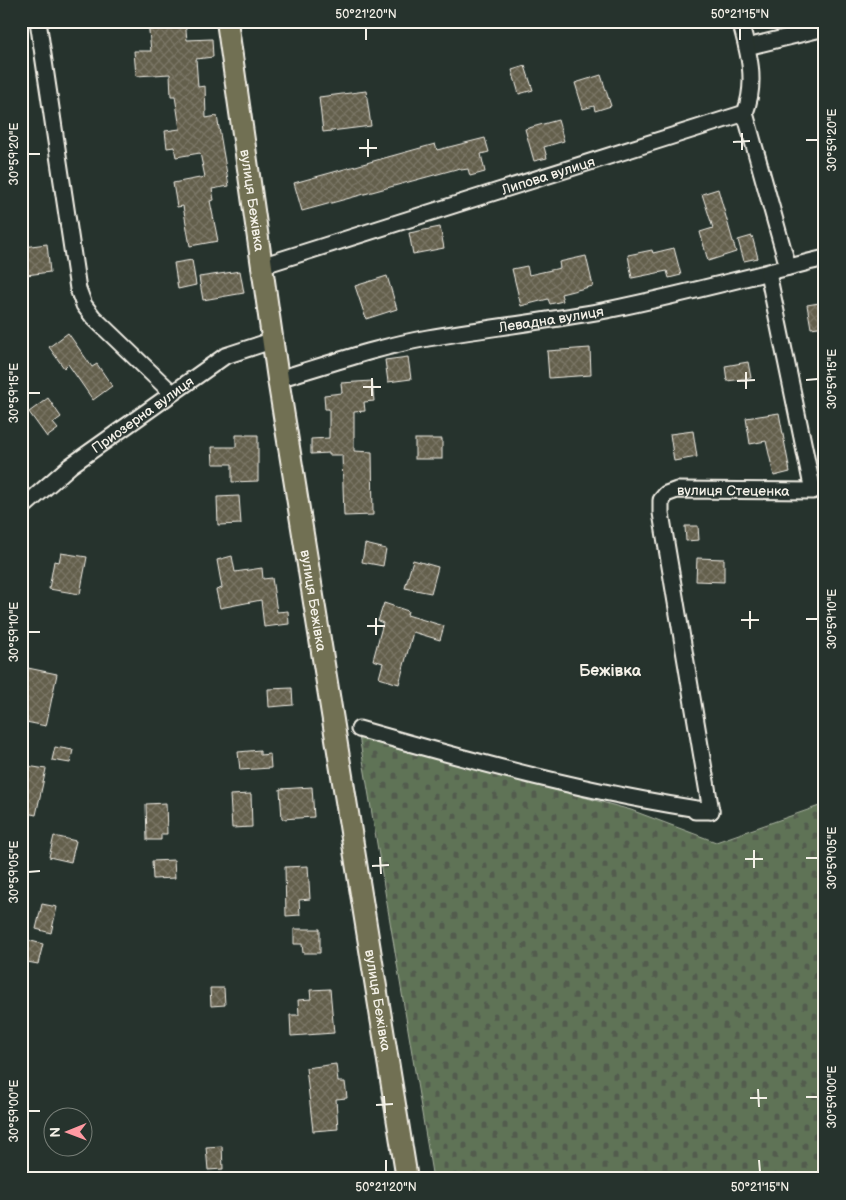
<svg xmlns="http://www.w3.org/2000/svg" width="846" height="1200" font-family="'Balsamiq Sans',sans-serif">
  <defs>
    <pattern id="cemetery-stones" width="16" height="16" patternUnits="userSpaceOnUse" patternTransform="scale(1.25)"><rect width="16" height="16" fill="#5e7357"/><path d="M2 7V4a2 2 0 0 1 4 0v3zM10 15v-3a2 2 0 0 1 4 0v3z" fill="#525b4e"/></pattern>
    <pattern id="building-cross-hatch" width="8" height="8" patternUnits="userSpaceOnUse" patternTransform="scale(1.25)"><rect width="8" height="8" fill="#635e4c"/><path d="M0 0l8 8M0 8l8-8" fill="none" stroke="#7a7666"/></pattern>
  </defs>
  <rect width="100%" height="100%" fill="#26332d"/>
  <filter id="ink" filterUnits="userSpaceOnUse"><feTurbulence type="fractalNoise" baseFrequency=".02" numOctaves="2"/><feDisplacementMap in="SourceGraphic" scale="10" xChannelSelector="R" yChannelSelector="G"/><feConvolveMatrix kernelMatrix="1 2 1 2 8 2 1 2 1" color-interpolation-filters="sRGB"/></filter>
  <g filter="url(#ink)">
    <path fill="url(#cemetery-stones)" stroke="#a9b2a0" d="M359,736L631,810L716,842L825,804V1179H433Z"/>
    <g fill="url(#building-cross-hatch)" stroke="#f4f1e8">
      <path d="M148,21H185L187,40L212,39L213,57L196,59L198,87L205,86L206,118L217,116L229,186L212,189L214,200L210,201L218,241L190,246L183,206L177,207L173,183L205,177L200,153L176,157L174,147L167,148L165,131L180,129L175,96H171L170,74L136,76L134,51H151Z"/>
      <path d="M525,66L533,90L519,94L512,70Z"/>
      <path d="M601,75L611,106L595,111L594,106L583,109L575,83Z"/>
      <path d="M366,91L371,126L323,132L319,97Z"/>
      <path d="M558,120L564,141L544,147L547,158L534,161L525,129Z"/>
      <path d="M485,138L489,152L481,154L485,172L470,176L468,169L461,170L460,168L302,211L294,183L435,144L437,150Z"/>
      <path d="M718,189L736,252L708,261L700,232L713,228L702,194Z"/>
      <path d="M440,227L444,248L413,254L409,233Z"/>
      <path d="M752,236L758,258L744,261L738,240Z"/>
      <path d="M47,244L50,272L26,275L23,247Z"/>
      <path d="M674,248L681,275L669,278L667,271L632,278L628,255L652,250L653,253Z"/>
      <path d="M586,256L593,286L561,294L563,301L550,304L548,299L521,306L512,269L527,266L529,275L560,268L559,262Z"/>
      <path d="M192,260L196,285L178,289L174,263Z"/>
      <path d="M240,271L244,293L203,300L199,277Z"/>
      <path d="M387,276L397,309L366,319L355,286Z"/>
      <path d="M825,302V326L811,328L807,305Z"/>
      <path d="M68,333L92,367L97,364L112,386L93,400L68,364L64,368L49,347Z"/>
      <path d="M590,348L591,375L549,378L547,351Z"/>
      <path d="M408,357L411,379L388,382L385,360Z"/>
      <path d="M748,362L751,378L727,381L725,366Z"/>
      <path d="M372,381L374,401L364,402L365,411L354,412V451L372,452L373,515L344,516L342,455H329V453L311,454V439L329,438V409H325L324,395L342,393L341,383Z"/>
      <path d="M48,398L61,417L53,423L58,429L47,437L29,412Z"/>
      <path d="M779,413L790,472L774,476L766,441L750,444L746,418Z"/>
      <path d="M693,431L697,457L674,461L670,434Z"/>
      <path d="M236,435H258V481L232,482V464H213L212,447H236Z"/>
      <rect x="415" y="439" width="27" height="20"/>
      <path d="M239,496L241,524L218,525L217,497Z"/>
      <path d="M685,526H698L699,540L686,541Z"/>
      <path d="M365,544L386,549L383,566L362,562Z"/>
      <path d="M61,553L87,557L80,594L49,589L54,561L59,562Z"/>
      <path d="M232,556L235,572L262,568L263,579L272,578L277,612L288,611L289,624L264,627L261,600L220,608L216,590L222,588L217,560Z"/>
      <path d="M697,558L724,559V582L696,581Z"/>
      <path d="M413,560L438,567L431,593L405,588Z"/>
      <path d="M384,603L408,611L407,615L444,626L440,640L413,632L399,684L379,678L383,663L373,660L383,623L378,621Z"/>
      <path d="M23,667L57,674L46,726L21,721L24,694L21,693V677Z"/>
      <path d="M292,688L293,705L269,707L268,689Z"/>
      <path d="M55,747L73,750L70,763L52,760Z"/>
      <path d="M260,750V755L270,754L271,768L240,770L238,752Z"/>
      <path d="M21,765L46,769L36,815L21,812Z"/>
      <path d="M312,787L314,817L282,819L280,789Z"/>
      <path d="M251,794L252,827L232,828L230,795Z"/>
      <path d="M166,803L167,834H161V840H147L146,804Z"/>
      <path d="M54,836L76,841L71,862L49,857Z"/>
      <path d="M174,860L175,878L153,879L152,861Z"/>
      <path d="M308,866L310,899L299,900L300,915L286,916L285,867Z"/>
      <path d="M42,904L57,907L51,933L36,929Z"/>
      <path d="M294,929H320V953H303L302,944H294Z"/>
      <path d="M27,940L43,944L38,964L22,961Z"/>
      <path d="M210,988H224L225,1005L211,1006Z"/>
      <path d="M330,989L334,1033L291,1036L290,1015H299L298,1000L311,999L310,990Z"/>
      <path d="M336,1064L338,1082H345L347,1098L336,1099L338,1129L313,1131L306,1068Z"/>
      <path d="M222,1146L223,1169L208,1170L206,1147Z"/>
    </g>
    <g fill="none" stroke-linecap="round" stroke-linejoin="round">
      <defs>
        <g id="minor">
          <path d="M38,21L78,289L84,305L93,317L171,392"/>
          <path d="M747,47L825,28"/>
          <path d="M745,113L788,267"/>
          <path id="s1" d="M261,266L745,113C757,82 749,53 740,21"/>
          <path id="s2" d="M278,379C327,365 377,347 428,338C488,328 548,321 607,310C681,295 752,276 825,258"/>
          <path id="s3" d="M21,509L70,466L225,356L274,340"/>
          <path d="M359,729C475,762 592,794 711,811H695"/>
          <path id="s4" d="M711,811L661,513V500L666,494L677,490L813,491L768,273"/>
        </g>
        <g id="major">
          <path id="s5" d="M227,21L278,379L407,1179"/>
        </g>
      </defs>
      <use href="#minor" stroke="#f4f1e8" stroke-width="19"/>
      <use href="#major" stroke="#f4f1e8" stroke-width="24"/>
      <use href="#minor" stroke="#26332d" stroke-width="15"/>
      <use href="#major" stroke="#716f52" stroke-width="20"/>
    </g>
  </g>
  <path fill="none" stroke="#f4f1e8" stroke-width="2" d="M366,28V40M740,28V40M742,133V150M368,139V157M806,140H818M733,142L750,141M359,148H377M28,154H40M746,372V389M372,378V396M806,380L818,379M737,381L755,380M363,387H381M28,393H40M750,611V629M376,618V635M806,619H818M741,620H759M367,626H385M28,632H40M754,850V868M380,857L381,874M806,858H818M745,859H763M372,866L389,865M28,872L40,871M758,1089L759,1107M384,1096L385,1113M806,1097H818M750,1098H767M376,1105L393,1104M28,1111H40M386,1160V1172M759,1160L760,1172"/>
  <g text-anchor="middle" stroke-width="4" stroke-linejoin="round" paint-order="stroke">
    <g font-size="14" fill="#f4f1e8" stroke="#26332d">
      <text dy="5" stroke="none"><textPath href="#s1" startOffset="301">Липова вулиця</textPath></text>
      <text dy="5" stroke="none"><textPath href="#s5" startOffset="181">вулиця Бежівка</textPath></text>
      <text dy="5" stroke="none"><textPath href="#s2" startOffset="280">Левадна вулиця</textPath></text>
      <text dy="5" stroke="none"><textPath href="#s3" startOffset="154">Приозерна вулиця</textPath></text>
      <text dy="5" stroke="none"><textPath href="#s4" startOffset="391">вулиця Стеценка</textPath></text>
      <text dy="5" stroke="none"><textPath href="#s5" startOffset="586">вулиця Бежівка</textPath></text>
      <text dy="5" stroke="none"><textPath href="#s5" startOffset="991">вулиця Бежівка</textPath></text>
    </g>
    <g font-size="16" font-weight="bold" fill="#f4f1e8" stroke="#26332d">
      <text x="610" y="676">Бежівка</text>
    </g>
  </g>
  <rect width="846" height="1200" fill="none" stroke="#26332d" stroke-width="55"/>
  <g transform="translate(68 1132) rotate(269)"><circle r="24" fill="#26332d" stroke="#787f78"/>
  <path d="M0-4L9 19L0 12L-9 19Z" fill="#ff9aa2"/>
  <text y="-8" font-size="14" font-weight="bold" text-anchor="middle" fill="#f4f1e8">N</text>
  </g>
  <rect x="28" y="28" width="790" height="1144" fill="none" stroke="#f4f1e8" stroke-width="2"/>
  <g font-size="12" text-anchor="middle" fill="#f4f1e8">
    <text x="366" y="18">50°21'20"N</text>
    <text x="740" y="18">50°21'15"N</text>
    <text transform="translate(832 140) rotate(-90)" y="4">30°59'20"E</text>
    <text transform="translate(14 154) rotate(-90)" y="4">30°59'20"E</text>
    <text transform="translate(832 379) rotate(-90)" y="4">30°59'15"E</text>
    <text transform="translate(14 393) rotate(-90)" y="4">30°59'15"E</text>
    <text transform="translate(832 619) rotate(-90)" y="4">30°59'10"E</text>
    <text transform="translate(14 632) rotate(-90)" y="4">30°59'10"E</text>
    <text transform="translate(832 858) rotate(-90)" y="4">30°59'05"E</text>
    <text transform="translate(14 872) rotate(-90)" y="4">30°59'05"E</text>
    <text transform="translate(832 1097) rotate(-90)" y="4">30°59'00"E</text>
    <text transform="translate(14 1111) rotate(-90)" y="4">30°59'00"E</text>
    <text x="386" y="1191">50°21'20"N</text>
    <text x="760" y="1191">50°21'15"N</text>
  </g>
</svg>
